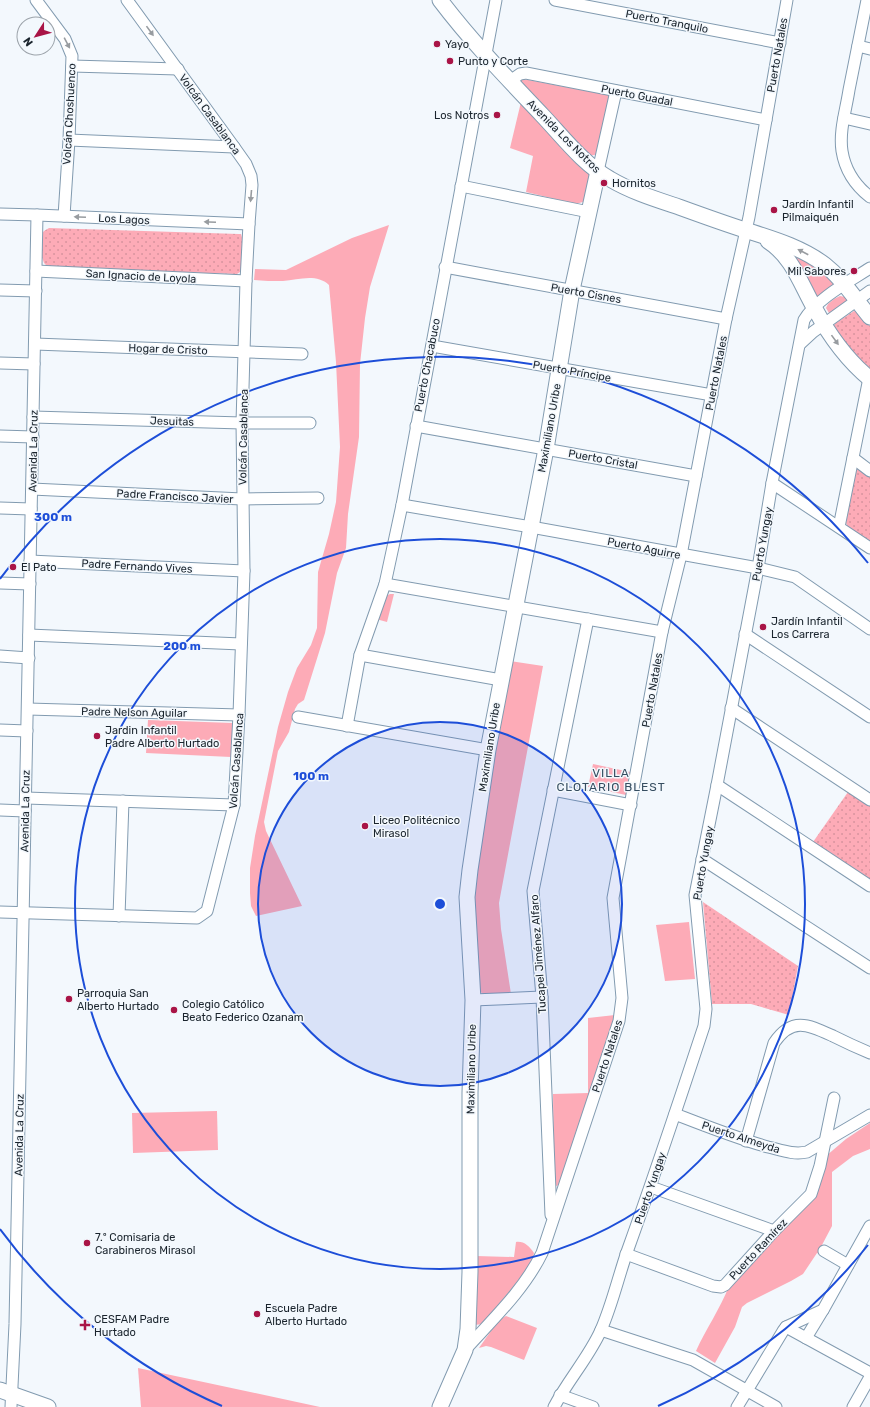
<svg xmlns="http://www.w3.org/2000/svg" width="870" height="1407" font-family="Rubik,sans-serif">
  <defs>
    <pattern id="park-dots" width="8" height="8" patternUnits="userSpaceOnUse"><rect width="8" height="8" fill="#fdabb7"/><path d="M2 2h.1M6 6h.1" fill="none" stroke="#d8939e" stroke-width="1.8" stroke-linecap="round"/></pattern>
  </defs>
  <rect width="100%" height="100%" fill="#f3f8fd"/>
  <g fill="#fdabb7">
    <path d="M523,79L608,95L610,98L600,152C593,157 591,156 584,151L520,81Z"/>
    <path d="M521,102L591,173L586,201L576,204L526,192L533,156L510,148Z"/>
    <path d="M389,225L370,287L365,318L360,364L359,437L348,514L346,548L337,573L325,633L304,700L298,704L295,709L289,732L278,751L264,822L266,831L302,906L256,916L251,906L250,893V868L255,836L278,727L288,692L297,668L311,645L317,628L318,572L329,534L336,502L340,447L336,362L329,285C316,273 298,280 283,281C273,281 263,281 254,280L255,269L286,270L352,238Z"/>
    <path d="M783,246L823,269L835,285L817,299Z"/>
    <path d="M840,296L845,297L847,300C844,306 835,312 829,313L826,308L828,304L834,299Z"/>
    <path d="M390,594H394L387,622L376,619L384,597Z"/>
    <path d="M510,661L543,666L499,903L501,929L511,994L486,996L479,991L474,902L491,762Z"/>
    <path d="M148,720L233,723L231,757L146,753Z"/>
    <path d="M593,764L630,772L626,795L588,787Z"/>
    <path d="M689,922L695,979L665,981L656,925Z"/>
    <path d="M615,1015L606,1046L589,1093L559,1185L556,1186L554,1185V1180L553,1094L588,1093V1018Z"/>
    <path d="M217,1111L218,1150L133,1153L132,1113Z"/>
    <path d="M870,1123V1149L853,1156L832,1172V1226L822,1245L825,1247L821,1255L817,1253L803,1274L791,1281L747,1303L742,1307L735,1327L715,1363L696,1351C706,1329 720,1309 729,1286L803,1207L826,1156L846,1139Z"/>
    <path d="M516,1242C524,1241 529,1246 534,1253C531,1269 494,1309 482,1324L475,1325L476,1256L514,1257Z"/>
    <path d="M506,1316L537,1328L524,1360L491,1347L486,1346L479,1348C485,1340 497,1320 506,1316Z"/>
    <path d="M138,1368L320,1407H141Z"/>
  </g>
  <g fill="url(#park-dots)">
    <path d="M49,228L239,234H241L243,241L241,269L240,272L237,274L49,268L44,263L42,257L41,235L44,231Z"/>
    <path d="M854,311L858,312L870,326V373L848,350L833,326L836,323Z"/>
    <path d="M859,468L870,477V544L849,530L846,523L856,469Z"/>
    <path d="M848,792L870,806V880L813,842Z"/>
    <path d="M703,902L798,966L789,1015L751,1004H712Z"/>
  </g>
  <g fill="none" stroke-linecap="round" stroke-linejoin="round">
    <defs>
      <g id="street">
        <path d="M36,0L65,39L72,56L69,140L64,216"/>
        <path d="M555,0L780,43"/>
        <path d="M867,0C861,30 855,60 849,90C846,110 839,131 842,151C845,170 856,186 870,197"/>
        <path d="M858,46L870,49"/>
        <path d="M72,66L178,69"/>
        <path d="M510,81L520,74L526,73L766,120"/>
        <path d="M844,118L870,124"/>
        <path d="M69,140L234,147"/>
        <path d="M598,171L616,91"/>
        <path d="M461,186L589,212"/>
        <path d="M0,214L37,215L249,224"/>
        <path d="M445,267L726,319"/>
        <path d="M36,271L246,281"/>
        <path d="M0,290L36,291"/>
        <path d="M35,344L302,354"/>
        <path d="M800,344L813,332L870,291"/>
        <path d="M432,346L712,395"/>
        <path d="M0,363L34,364"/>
        <path d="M33,417L242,423H310"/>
        <path d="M416,426L696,476"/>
        <path d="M0,436L33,437"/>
        <path d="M853,458L870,471"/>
        <path d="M772,483L870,548"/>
        <path d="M32,489L242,499L318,498"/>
        <path d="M402,505L531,527L758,568L795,577L870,629"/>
        <path d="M0,508L31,509"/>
        <path d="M839,527L869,378"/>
        <path d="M30,561L244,571"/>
        <path d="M0,583L30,584"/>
        <path d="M385,584L662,632"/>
        <path d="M745,634L870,717"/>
        <path d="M29,635L241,644"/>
        <path d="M360,655L501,680"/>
        <path d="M0,656L29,658"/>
        <path d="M731,708L870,800"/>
        <path d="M28,709L239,715"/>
        <path d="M298,717L488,750"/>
        <path d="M347,726L360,655L385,584L402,505L496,0"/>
        <path d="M0,730L27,731"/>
        <path d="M717,785L870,886"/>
        <path d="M553,790L631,805"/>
        <path d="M26,798L234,805"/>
        <path d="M0,810L25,811"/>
        <path d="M702,859L870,968"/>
        <path d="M0,912L197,918L207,911L234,805L239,715L244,571L242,423L246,281L249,224L252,185L251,176L246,164L234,147L127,0"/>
        <path d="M119,916L123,801"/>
        <path d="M473,1000L542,997"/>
        <path d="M675,1114C706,1126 736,1138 768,1147C781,1150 793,1155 807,1152L870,1115"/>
        <path d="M746,1141L774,1043C792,1016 809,1025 833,1036C845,1042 858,1048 870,1053"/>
        <path d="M651,1187L774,1231"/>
        <path d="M551,1215L542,997L533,891L588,619"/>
        <path d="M824,1251L848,1265"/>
        <path d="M626,1254L713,1286L721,1287L725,1285L774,1231L811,1194L820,1166L834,1098"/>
        <path d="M786,1327L870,1373"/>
        <path d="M601,1330L693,1360L776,1407"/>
        <path d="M806,1338L823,1310"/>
        <path d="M465,1350C492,1320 524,1290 542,1253L619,1021L622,998L613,898L662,632L681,555L726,319L749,217L787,0"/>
        <path d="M560,1395L593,1407"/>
        <path d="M11,1407L15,1324L37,215"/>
        <path d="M554,1407C568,1380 589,1357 601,1330C612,1305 618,1278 627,1252C654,1177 679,1102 704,1026L706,1009L695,895L717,785L758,568L772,483L804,320C816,299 850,281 870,268"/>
        <path d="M737,1407L783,1331L786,1327L823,1310L870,1226"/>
        <path d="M853,1407L870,1377"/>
      </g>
      <g id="secondary">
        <path d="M440,0C471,41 507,78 542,115C563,137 583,164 610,179C632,192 655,199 679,207C701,215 723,223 745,230C773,239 801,247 825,265C843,279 855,299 870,317"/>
        <path d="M768,241C793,257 801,285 815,309C829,335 847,360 870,379"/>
        <path d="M0,1390L48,1407"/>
        <path d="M440,1407L465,1350L468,1329L470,1272V1093L473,1000L467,897L470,870L488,750L546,449L572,290L598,171"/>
      </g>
    </defs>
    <use href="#street" stroke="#829bb0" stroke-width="13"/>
    <use href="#secondary" stroke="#829bb0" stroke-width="17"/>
    <use href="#street" stroke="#fff" stroke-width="11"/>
    <use href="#secondary" stroke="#fff" stroke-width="15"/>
  </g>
  <defs><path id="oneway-solid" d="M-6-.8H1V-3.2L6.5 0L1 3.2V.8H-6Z"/></defs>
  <g fill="#989ca0">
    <use href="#oneway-solid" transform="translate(150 31) rotate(54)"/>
    <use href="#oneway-solid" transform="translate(67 43) rotate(62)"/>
    <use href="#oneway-solid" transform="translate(251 196) rotate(95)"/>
    <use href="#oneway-solid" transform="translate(80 217) rotate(-177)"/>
    <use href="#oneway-solid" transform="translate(210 222) rotate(-177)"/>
    <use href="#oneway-solid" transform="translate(803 252) rotate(-152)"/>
    <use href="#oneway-solid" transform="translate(835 340) rotate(54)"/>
  </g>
  <circle cx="440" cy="904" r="182" fill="#1d4ed8" fill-opacity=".12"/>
  <g fill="none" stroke="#1d4ed8" stroke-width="2">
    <circle cx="440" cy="904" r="182"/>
    <circle cx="440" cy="904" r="365"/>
    <path d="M868 1245A547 547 0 0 1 658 1406M222 1406A547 547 0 0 1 0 1229M0 579A547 547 0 0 1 868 563"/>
  </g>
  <g fill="#a91446" stroke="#f3f8fd" stroke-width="1.5">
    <circle cx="437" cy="44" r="4"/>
    <circle cx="450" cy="61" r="4"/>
    <circle cx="497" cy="115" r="4"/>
    <circle cx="604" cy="183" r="4"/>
    <circle cx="774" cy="210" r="4"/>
    <circle cx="854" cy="271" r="4"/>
    <circle cx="13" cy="567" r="4"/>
    <circle cx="763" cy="627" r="4"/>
    <circle cx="97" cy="736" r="4"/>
    <circle cx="365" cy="826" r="4"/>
    <circle cx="69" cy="999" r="4"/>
    <circle cx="174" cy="1010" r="4"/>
    <circle cx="87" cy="1243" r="4"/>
    <circle cx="257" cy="1314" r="4"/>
    <path d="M83 1319h4v4h4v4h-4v4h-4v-4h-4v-4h4z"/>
  </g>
  <g text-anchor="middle" stroke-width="3" stroke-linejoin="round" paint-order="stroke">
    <g font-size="11" fill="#1a242d" stroke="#f3f8fd">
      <text transform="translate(667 21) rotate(11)" y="4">Puerto Tranquilo</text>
      <text transform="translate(777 55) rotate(-80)" y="4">Puerto Natales</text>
      <text transform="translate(637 95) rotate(11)" y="4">Puerto Guadal</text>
      <text transform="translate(69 114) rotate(-87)" y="4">Volcán Choshuenco</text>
      <text transform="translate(210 114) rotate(54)" y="4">Volcán Casablanca</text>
      <text transform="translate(564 136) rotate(45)" y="4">Avenida Los Notros</text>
      <text transform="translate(124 219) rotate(3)" y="4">Los Lagos</text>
      <text transform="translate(141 276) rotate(3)" y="4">San Ignacio de Loyola</text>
      <text transform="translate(586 293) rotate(10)" y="4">Puerto Cisnes</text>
      <text transform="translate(168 349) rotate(2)" y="4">Hogar de Cristo</text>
      <text transform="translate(427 365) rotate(-79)" y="4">Puerto Chacabuco</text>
      <text transform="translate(572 371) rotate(10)" y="4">Puerto Príncipe</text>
      <text transform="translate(716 373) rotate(-79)" y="4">Puerto Natales</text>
      <text transform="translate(172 421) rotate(2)" y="4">Jesuitas</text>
      <text transform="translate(549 428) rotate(-80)" y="4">Maximiliano Uribe</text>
      <text transform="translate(243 437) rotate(-89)" y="4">Volcán Casablanca</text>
      <text transform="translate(33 451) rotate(-89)" y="4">Avenida La Cruz</text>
      <text transform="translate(603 459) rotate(10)" y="4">Puerto Cristal</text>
      <text transform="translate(175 496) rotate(3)" y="4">Padre Francisco Javier</text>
      <text transform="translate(762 544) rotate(-80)" y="4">Puerto Yungay</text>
      <text transform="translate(644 548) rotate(11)" y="4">Puerto Aguirre</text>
      <text transform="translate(137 566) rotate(3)" y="4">Padre Fernando Vives</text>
      <text transform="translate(652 690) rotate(-80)" y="4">Puerto Natales</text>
      <text transform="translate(134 712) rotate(1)" y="4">Padre Nelson Aguilar</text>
      <text transform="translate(489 747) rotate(-81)" y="4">Maximiliano Uribe</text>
      <text transform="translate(236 761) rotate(-86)" y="4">Volcán Casablanca</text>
      <text transform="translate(25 811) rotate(-89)" y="4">Avenida La Cruz</text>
      <text transform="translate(703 863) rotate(-80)" y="4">Puerto Yungay</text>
      <text transform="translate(538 954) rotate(-94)" y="4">Tucapel Jiménez Alfaro</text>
      <text transform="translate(607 1056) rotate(-72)" y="4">Puerto Natales</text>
      <text transform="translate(471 1069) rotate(-89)" y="4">Maximiliano Uribe</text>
      <text transform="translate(19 1135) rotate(-89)" y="4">Avenida La Cruz</text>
      <text transform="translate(741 1137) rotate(18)" y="4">Puerto Almeyda</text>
      <text transform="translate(650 1188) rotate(-71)" y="4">Puerto Yungay</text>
      <text transform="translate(758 1249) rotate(-47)" y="4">Puerto Ramírez</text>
    </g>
    <g font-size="11" fill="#1a242d" stroke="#f3f8fd" text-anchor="start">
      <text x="445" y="48">Yayo</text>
      <text x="458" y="65">Punto y Corte</text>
      <text x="489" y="119" text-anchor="end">Los Notros</text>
      <text x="612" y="187">Hornitos</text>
      <text x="782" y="208">Jardín Infantil<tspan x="782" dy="13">Pilmaiquén</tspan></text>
      <text x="846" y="275" text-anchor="end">Mil Sabores</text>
      <text x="21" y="571">El Pato</text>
      <text x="771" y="625">Jardín Infantil<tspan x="771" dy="13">Los Carrera</tspan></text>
      <text x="105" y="734">Jardin Infantil<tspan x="105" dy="13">Padre Alberto Hurtado</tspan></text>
      <text x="373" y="824">Liceo Politécnico<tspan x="373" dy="13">Mirasol</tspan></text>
      <text x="77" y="997">Parroquia San<tspan x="77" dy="13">Alberto Hurtado</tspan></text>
      <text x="182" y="1008">Colegio Católico<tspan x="182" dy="13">Beato Federico Ozanam</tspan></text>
      <text x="95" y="1241">7.º Comisaria de<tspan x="95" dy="13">Carabineros Mirasol</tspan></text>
      <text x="265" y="1312">Escuela Padre<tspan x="265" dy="13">Alberto Hurtado</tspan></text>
      <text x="94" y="1323">CESFAM Padre<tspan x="94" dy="13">Hurtado</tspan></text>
    </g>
    <g font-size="12" letter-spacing="1" fill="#364d60" stroke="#f3f8fd">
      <text x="611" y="777">VILLA<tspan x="611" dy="14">CLOTARIO BLEST</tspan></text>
    </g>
  </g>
  <circle cx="440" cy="904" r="6" fill="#1d4ed8" stroke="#f3f8fd" stroke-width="2"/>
  <g font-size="12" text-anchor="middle" font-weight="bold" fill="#1d4ed8" stroke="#f3f8fd" stroke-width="3" stroke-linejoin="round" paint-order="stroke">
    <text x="53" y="521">300 m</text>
    <text x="182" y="650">200 m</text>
    <text x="311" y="780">100 m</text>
  </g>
  <g transform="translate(36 36) rotate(234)"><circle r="19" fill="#f3f8fd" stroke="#9ca3aa"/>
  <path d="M0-3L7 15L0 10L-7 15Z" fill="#a91446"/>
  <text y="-6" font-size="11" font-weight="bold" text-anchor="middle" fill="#1a242d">N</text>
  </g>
</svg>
